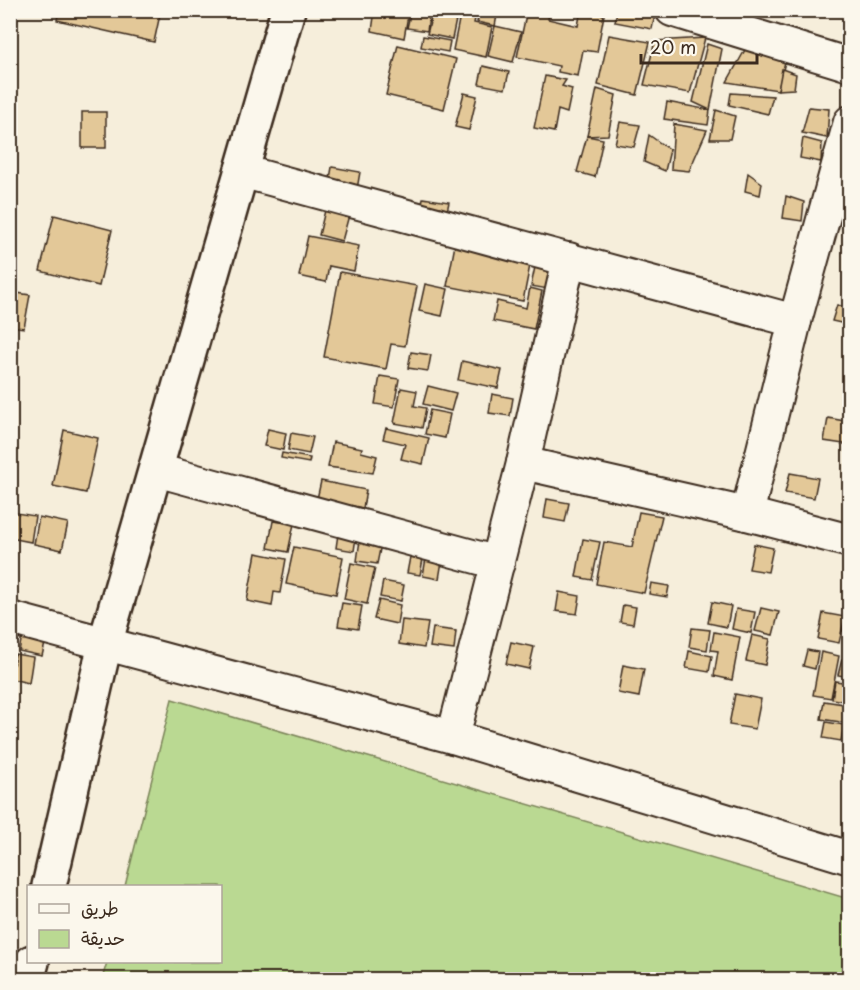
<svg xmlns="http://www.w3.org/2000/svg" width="860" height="990" font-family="'Playpen Sans','Playpen Sans Arabic',sans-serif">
  <rect width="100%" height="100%" fill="#f6eedb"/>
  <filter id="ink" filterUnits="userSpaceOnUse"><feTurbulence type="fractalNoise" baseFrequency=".0167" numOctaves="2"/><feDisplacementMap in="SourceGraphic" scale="12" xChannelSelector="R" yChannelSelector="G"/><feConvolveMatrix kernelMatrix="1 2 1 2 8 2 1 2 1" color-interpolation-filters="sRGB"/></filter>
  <g filter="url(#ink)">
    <path fill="#bad992" stroke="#7a8258" stroke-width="1.5" d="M172,699L849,899V979H102L107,962H220V886H125Z"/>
    <g fill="#e3c898" stroke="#3b2a1e" stroke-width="1.5">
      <path d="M59,10H161L154,42L57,20Z"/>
      <path d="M375,10H409L404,38L372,31Z"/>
      <path d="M411,10H430L427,31L407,28Z"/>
      <path d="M433,10H458L452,39L427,34Z"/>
      <path d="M461,10H477L474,23L492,27L486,57L453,50Z"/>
      <path d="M480,10H498L495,26L477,22Z"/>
      <path d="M527,10H550L548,19L578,26L581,10L604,15L597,52L583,50L578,76L558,72L559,66L517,57Z"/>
      <path d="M617,10H656L652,29L615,22Z"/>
      <path d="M495,26L521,32L513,62L488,56Z"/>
      <path d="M609,35L650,42L637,95L598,85Z"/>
      <path d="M423,36L450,41L448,52L421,47Z"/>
      <path d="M705,38L690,93L644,85L655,41Z"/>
      <path d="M707,44L722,49L710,110L693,102Z"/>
      <path d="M398,45L456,59L444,109L386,95Z"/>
      <path d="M745,50L786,58L778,90L727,82Z"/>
      <path d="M483,66L509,72L505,89L479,84Z"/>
      <path d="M782,69L796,74L794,89L778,90Z"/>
      <path d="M545,76L566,80L562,86L572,89L567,113L558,110L554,132L534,128Z"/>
      <path d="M597,89L616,95L608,135L587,136Z"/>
      <path d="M464,93L477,96L469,130L455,127Z"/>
      <path d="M731,93L773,96L768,114L729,105Z"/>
      <path d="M667,102L710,110L708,125L664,119Z"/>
      <path d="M809,107L829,109L827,138L802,133Z"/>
      <path d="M716,110L735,116L730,139H710Z"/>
      <rect x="82" y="112" width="24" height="36"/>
      <path d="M620,122L640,125L634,147L615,144Z"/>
      <path d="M674,124L707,130L689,171L671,169Z"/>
      <path d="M649,135L670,150L665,171L644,162Z"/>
      <path d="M587,136L603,139L595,177L577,172Z"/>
      <path d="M803,138L822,143L821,162L800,158Z"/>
      <path d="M332,167L360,172L356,195L328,190Z"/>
      <path d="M748,173L762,183L760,195L745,191Z"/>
      <path d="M786,196L804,202L802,221L783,218Z"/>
      <path d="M328,198L352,204L342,241L319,235Z"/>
      <path d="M423,198L449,202L445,221L420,217Z"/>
      <path d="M54,215L112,230L99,286L40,271Z"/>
      <path d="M308,236L359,246L354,271L329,266L326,282L299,276Z"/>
      <path d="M455,245L531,260L523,301L447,286Z"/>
      <path d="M536,262L553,265L548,289L531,286Z"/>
      <path d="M340,272L417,286L405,346L391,344L386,369L324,357Z"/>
      <path d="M425,284L448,289L442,316L419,311Z"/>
      <path d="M530,288L542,291L534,329L493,321L497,301L526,308Z"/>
      <path d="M10,292L30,295L24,328L10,326Z"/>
      <path d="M837,305L850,308V325L832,321Z"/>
      <path d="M411,352L431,355L428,371L408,368Z"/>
      <path d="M462,361L502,370L498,388L458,380Z"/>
      <path d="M380,376L399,379L394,407L375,404Z"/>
      <path d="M428,386L456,393L451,411L423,404Z"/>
      <path d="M401,388L417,391L414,406L426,408L422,428L394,423Z"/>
      <path d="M492,394L513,398L510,416L489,413Z"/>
      <path d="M430,410L450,414L445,438L425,434Z"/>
      <path d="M828,418L850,422V445L824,441Z"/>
      <path d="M386,428L429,438L423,464L401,459L405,444L383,439Z"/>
      <path d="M268,429L286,433L283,450L264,446Z"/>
      <path d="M64,430L98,438L86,493L53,486Z"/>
      <path d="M291,433L313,437L309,454L288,450Z"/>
      <path d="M333,442L362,448L361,452L377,456L373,473L328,467Z"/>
      <path d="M282,453L310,458L309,463L281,458Z"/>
      <path d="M790,473L818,478L814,498L785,493Z"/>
      <path d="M321,481L366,490L363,508L317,499Z"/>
      <path d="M547,499L569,503L565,522L544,518Z"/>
      <path d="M10,512L35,516L31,542L10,538Z"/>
      <path d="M639,512L662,516L644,593L596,584L604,542L632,547Z"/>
      <path d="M39,517L68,523L62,550L34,544Z"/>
      <path d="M273,521L294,524L288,552L268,548Z"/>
      <path d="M338,534L356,537L354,551L336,548Z"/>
      <path d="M583,539L600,542L592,580L576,577Z"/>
      <path d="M360,540L381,544L377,564L357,561Z"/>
      <path d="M754,544L773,548L768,572L749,569Z"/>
      <path d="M294,547L343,557L336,594L286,584Z"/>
      <path d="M256,553L286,559L280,593L274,592L272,606L247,601Z"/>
      <path d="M410,557L423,559L420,575L407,573Z"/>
      <path d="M426,558L442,561L439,579L423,576Z"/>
      <path d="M351,563L375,568L367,604L344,599Z"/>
      <path d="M383,581L404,585L401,601L380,597Z"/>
      <path d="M651,583L669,586L667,597L649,594Z"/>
      <path d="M559,592L580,596L577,614L556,611Z"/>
      <path d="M379,600L400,605L397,624L374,619Z"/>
      <path d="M712,602L731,606L727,627L708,623Z"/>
      <path d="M342,603L362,606L358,629L338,626Z"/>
      <path d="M623,605L636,607L633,624L620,622Z"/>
      <path d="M761,608L779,612L773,635L755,631Z"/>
      <path d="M736,609L755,612L751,633L732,629Z"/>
      <path d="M823,613L845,617L839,643L818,639Z"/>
      <path d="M846,613H850V632L843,631Z"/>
      <path d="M402,620L428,623L424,648L399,644Z"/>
      <path d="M10,624L19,625L10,667Z"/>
      <path d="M433,628L456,631L454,650L430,647Z"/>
      <path d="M692,628L710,630L707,650L689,647Z"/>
      <path d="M23,630L47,635L42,656L19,651Z"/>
      <path d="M714,632L740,637L732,680L714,676L718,651L711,650Z"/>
      <path d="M752,635L770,639L765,665L746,661Z"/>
      <path d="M511,642L534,647L529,669L506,664Z"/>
      <path d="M807,650L818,652L815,669L803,666Z"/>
      <path d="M689,651L712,656L709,672L686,668Z"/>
      <path d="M821,652L839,656L831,698L813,695Z"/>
      <path d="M15,654L33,657L29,683L11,679Z"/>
      <path d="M842,659L850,660V677L838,675Z"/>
      <path d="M623,665L644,669L639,697L618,693Z"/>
      <path d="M835,681L850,683V702L832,699Z"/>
      <path d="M735,694L761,699L755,729L729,725Z"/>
      <path d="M824,701L850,705L847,723L821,719Z"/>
      <path d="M826,722L844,725L841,741L823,738Z"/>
    </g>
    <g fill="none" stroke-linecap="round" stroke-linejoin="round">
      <defs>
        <g id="street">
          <path d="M672,10L850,65"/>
          <path d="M241,171L795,321"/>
          <path d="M523,463L747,514L850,541"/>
          <path d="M156,470L498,563"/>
          <path d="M747,514L795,321L850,122"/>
          <path d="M10,618L453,737L850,858"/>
          <path d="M453,737L523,463L569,259"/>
        </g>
        <g id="secondary">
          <path d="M49,886L105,644L288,10"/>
          <path d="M27,980L32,962"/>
        </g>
      </defs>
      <use href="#street" stroke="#3b2a1e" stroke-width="36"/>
      <use href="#secondary" stroke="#3b2a1e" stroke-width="38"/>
      <use href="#street" stroke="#fbf7ec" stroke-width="32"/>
      <use href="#secondary" stroke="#fbf7ec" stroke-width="33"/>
    </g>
  </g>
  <rect width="860" height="990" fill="none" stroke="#fbf7ec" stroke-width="36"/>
  <rect x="18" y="18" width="824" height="954" fill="none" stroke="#3b2a1e" stroke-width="2" filter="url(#ink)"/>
  <rect x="27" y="885" width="195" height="78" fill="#fbf7ec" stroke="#aea59a" stroke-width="1.5"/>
  <rect x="39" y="904" width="30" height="9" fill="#fbf7ec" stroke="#aea59a" stroke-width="1.5"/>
  <text x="81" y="915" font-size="18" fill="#3b2a1e">طريق</text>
  <rect x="39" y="930" width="30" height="18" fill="#bad992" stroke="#aea59a" stroke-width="1.5"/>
  <text x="81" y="945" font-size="18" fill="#3b2a1e">حديقة</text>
  <path d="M641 54v9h116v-9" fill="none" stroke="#3b2a1e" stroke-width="3"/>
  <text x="650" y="54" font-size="18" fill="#3b2a1e" stroke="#fbf7ec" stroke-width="4.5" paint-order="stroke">20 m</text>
</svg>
